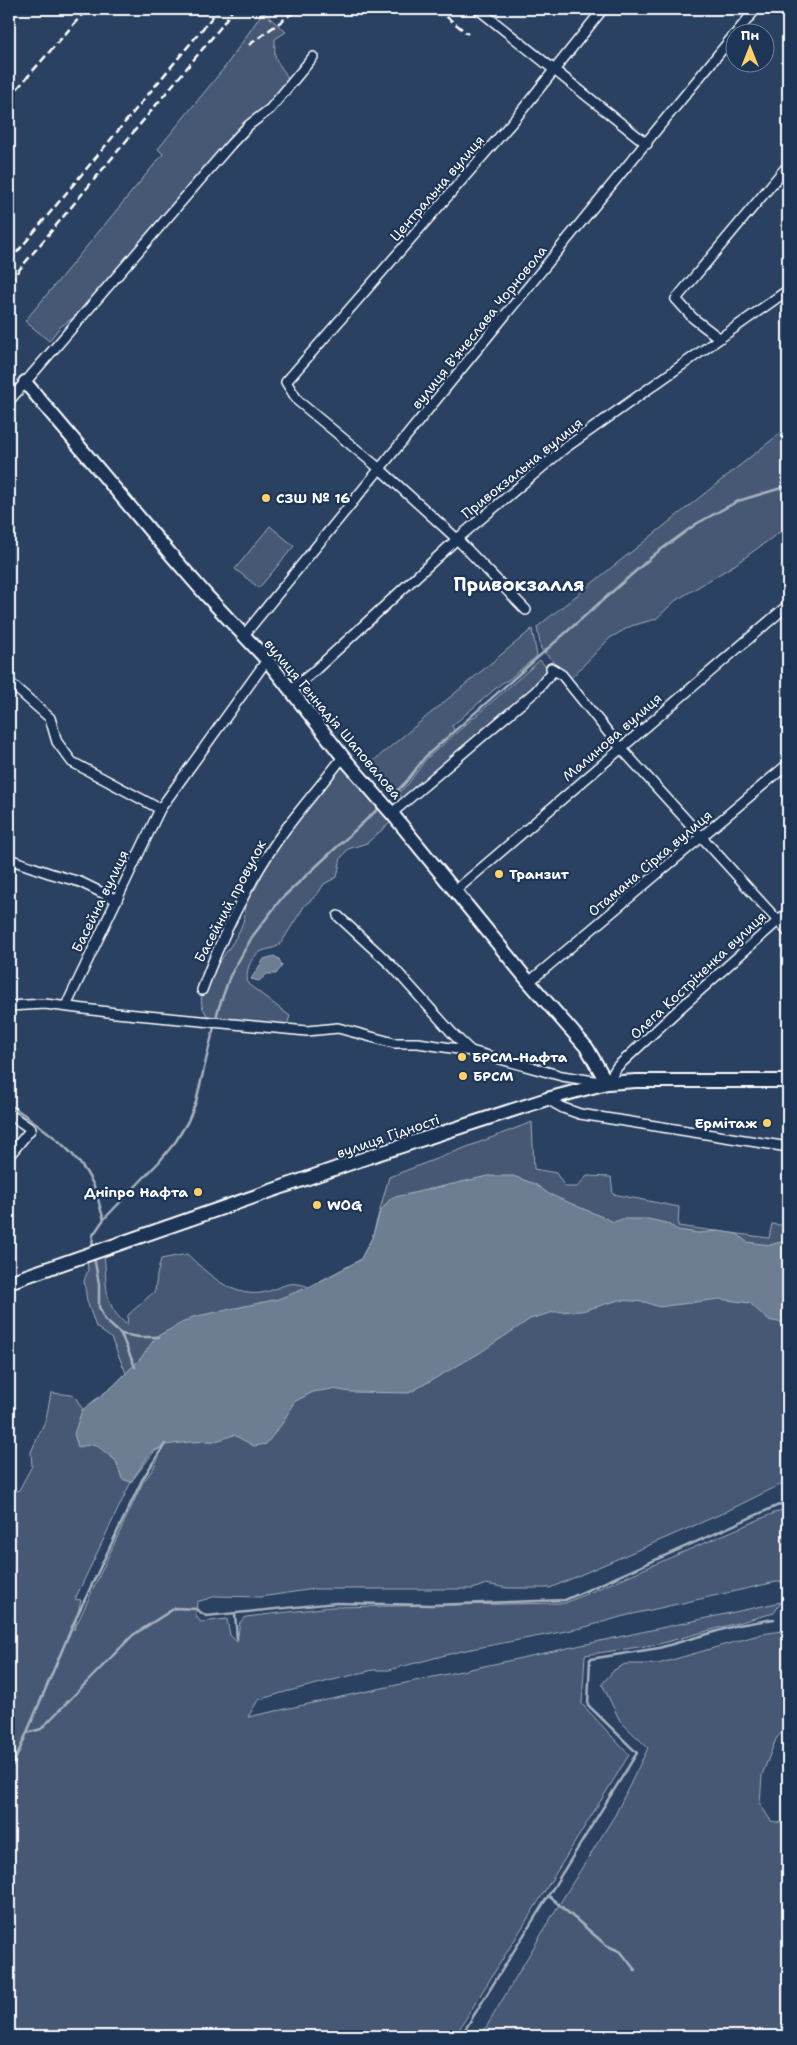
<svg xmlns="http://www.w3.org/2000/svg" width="797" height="2045" font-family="'Shantell Sans',sans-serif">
  <rect width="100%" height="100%" fill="#2a4161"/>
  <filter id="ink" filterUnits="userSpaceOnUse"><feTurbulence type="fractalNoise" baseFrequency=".02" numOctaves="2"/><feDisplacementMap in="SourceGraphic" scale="10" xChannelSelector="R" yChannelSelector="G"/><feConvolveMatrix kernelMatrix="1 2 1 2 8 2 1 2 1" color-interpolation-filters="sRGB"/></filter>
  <g filter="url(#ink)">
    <g fill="#465975" stroke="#a2acba" fill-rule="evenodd">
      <path d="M263,12L286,32L275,39C275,46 274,53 276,59C280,67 286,72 288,80L273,101L80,313L60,327L49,341L25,321L163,154L158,149L225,67Z"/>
      <path d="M788,427V526L736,564L675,601L656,619L631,626L610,638L570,679L541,649L537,627Z"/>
      <path d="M270,526L294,546L259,588L235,569Z"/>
      <path d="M532,629L537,656L508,680L502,683L452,726L455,731L425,757L406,782L397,791L372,762Z"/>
      <path d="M540,660L549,671L536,687L403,799L398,793L408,784L426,759Z"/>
      <path d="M341,767L346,770L391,822L367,843L348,849L341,858L337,877L324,884L317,895L305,905L281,943C274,950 268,948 260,952C249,959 245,973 248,984L290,1016L287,1025L207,1016C206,1013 203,1009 202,1006C194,977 253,936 244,904L248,896L256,888L269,859L286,833L336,769Z"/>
      <path d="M532,1122L534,1169L556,1173L565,1187H577L587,1176L611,1177L613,1194L679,1207L678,1226L769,1238L772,1224L788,1226V1481L721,1514L550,1588H507L486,1584L473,1589H314L261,1597L216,1596L197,1602L196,1616L201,1622L227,1619L230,1635L237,1642L240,1622L246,1617L331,1607L565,1603L788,1507V1582H776L624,1616L582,1628L461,1651L389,1670H373L285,1692L258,1700L248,1717L781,1602L774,1613L659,1644L585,1655L582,1704L629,1755L455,2036H9V1494L19,1490L32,1466L31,1452L46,1419L51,1393L74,1395L83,1410L112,1387L126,1373L111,1338L96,1327L87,1301L84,1281L88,1270L87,1259L104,1254C108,1284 101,1303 127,1325L128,1315L155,1291L157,1275L161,1259L187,1254C207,1273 231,1297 261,1293C282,1289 287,1278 309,1287L360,1260L372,1238L389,1177ZM164,1446L153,1469L143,1482L74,1630L81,1600L75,1599L131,1482L153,1453Z"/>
      <path d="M788,1630V1725L776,1739L762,1775L760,1804L771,1821L788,1824V2036H481L555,1911L615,1815L648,1748L620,1721L602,1684L614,1670L625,1664H658L762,1634Z"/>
    </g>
    <g fill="#6d7d92" stroke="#a7b1be">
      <path d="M274,956L279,959L282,966L276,974H267L259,981L251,979L264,959Z"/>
      <path d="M488,1176H513L535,1184L549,1194L614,1222L622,1219H648L666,1223L678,1230L698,1233L719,1231L737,1234L747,1242L770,1245L788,1240V1324L768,1320L750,1303L719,1299L659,1307L645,1302L619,1300L582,1311L554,1312L530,1319L478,1354L409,1393L351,1392L332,1389L313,1392L294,1402L282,1424L266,1444L254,1446L234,1435L216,1441L189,1442L165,1445L150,1453L131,1482L122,1479L116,1461L95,1444L78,1447L74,1434L82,1410L112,1387L141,1358L156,1337L193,1317L278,1299L309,1287L360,1260L372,1238L380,1212L391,1198Z"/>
    </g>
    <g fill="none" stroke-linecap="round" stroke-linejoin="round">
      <g stroke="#a7b1be" stroke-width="2.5">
        <path d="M397,791L406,782L425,757L655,554L696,524L738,501L788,486"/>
        <path d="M9,1104C40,1126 74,1147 92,1182C98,1193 99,1207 104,1219"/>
        <path d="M92,1249L93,1235L104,1219L159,1162L176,1141L188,1121L196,1102L218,1010L230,976L252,937L281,899L380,807"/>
        <path d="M94,1257L99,1284V1307L105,1320L121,1334L135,1367"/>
        <path d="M121,1334L139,1337H159"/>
        <path d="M235,1613L237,1639"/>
        <path d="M27,1733L41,1729L133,1635L175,1608L196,1609L206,1616L336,1603L432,1605L565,1600L788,1501"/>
        <path d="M13,1765L75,1620L142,1480L165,1444"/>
        <path d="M550,1897L606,1945L621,1952L635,1970"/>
        <path d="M461,2036L637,1753L588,1705L590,1659L659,1648L738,1625L774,1619"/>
      </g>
      <defs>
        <g id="street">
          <path d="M478,9L647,144"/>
          <path d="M737,32L756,9"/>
          <path d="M719,338L693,318L676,299L788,165"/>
          <path d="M9,401L231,144L249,125L270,109L313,57"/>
          <path d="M526,610L457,539L380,469L298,401L286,382L515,119L603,9"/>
          <path d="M244,635L734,35"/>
          <path d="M551,668L562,675L620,747L788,932"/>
          <path d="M9,682L50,718L57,742L72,762L160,809"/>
          <path d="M290,691L312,673L457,539L565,448L788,290"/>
          <path d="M392,813L536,691L554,670"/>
          <path d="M9,859L49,873L80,882L117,900"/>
          <path d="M455,891L788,605"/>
          <path d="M338,916L392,966L454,1035L471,1051"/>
          <path d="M529,982L788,764"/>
          <path d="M202,990C220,939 248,883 279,838C299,810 322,784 343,757"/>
          <path d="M9,1006L45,1004L116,1013L307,1031L338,1028L394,1043H418L471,1051L562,1076L607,1083L617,1067L677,1011L788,912"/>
          <path d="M66,1006L160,809L267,660"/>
          <path d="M547,1099L563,1108L580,1114L788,1147"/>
          <path d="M9,1114L31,1129L9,1156"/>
        </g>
        <g id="secondary">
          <path d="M25,382L153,534L207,596L267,660L343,757L394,816L529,982L587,1048L607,1083"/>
          <path d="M9,1282L380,1153L547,1099L607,1083L636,1081H788"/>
        </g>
      </defs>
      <use href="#street" stroke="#fff" stroke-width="12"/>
      <use href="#secondary" stroke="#fff" stroke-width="16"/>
      <use href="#street" stroke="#1d3557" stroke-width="9"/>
      <use href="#secondary" stroke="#1d3557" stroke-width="12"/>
      <g stroke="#fff" stroke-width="2.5" stroke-dasharray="8 4" stroke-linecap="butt">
        <path d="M437,9L468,34"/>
        <path d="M249,45L298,9"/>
        <path d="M9,98L87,9"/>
        <path d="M9,262L219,9"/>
        <path d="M9,282L220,28L233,9"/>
      </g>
    </g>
  </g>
  <g fill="#ffd166" stroke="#1d3557" stroke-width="2">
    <circle cx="266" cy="498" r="5"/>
    <circle cx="499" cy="874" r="5"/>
    <circle cx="462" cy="1057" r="5"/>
    <circle cx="463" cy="1076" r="5"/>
    <circle cx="767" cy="1123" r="5"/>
    <circle cx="198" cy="1192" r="5"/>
    <circle cx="317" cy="1205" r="5"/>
  </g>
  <g text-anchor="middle" stroke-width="4.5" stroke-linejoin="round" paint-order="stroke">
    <g font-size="14" fill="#fff" stroke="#1d3557">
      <text transform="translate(437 188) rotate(-49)" y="5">Центральна вулиця</text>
      <text transform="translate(479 327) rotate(-51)" y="5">вулиця В'ячеслава Чорновола</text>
      <text transform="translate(522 468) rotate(-39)" y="5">Привокзальна вулиця</text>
      <text transform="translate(333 719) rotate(50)" y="5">вулиця Геннадія Шаповалова</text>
      <text transform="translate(612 737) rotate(-41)" y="5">Малинова вулиця</text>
      <text transform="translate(650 863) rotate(-40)" y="5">Отамана Сірка вулиця</text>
      <text transform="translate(100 901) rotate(-64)" y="5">Басейна вулиця</text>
      <text transform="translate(230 901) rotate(-62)" y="5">Басейний провулок</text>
      <text transform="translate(698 975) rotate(-43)" y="5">Олега Костріченка вулиця</text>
      <text transform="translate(388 1136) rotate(-19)" y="5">вулиця Гідності</text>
    </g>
    <g font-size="14" font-weight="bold" fill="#fff" stroke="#1d3557" text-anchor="start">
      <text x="276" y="503">СЗШ № 16</text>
      <text x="509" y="879">Транзит</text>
      <text x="472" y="1062">БРСМ-Нафта</text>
      <text x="473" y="1081">БРСМ</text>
      <text x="757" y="1128" text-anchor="end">Ермітаж</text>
      <text x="188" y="1197" text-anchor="end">Дніпро Нафта</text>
      <text x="327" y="1210">WOG</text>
    </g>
    <g font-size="19" font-weight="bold" fill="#fff" stroke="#1d3557">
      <text x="519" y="591">Привокзалля</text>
    </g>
  </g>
  <rect width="797" height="2045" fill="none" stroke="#1d3557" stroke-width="30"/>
  <rect x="15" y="15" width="767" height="2015" fill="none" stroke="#fff" stroke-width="2" filter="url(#ink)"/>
  <g transform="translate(750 48)"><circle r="24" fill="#1d3557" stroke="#77869a"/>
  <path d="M0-4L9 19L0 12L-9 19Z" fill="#ffd166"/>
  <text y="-8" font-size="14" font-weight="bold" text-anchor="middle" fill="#ffffff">Пн</text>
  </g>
</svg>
